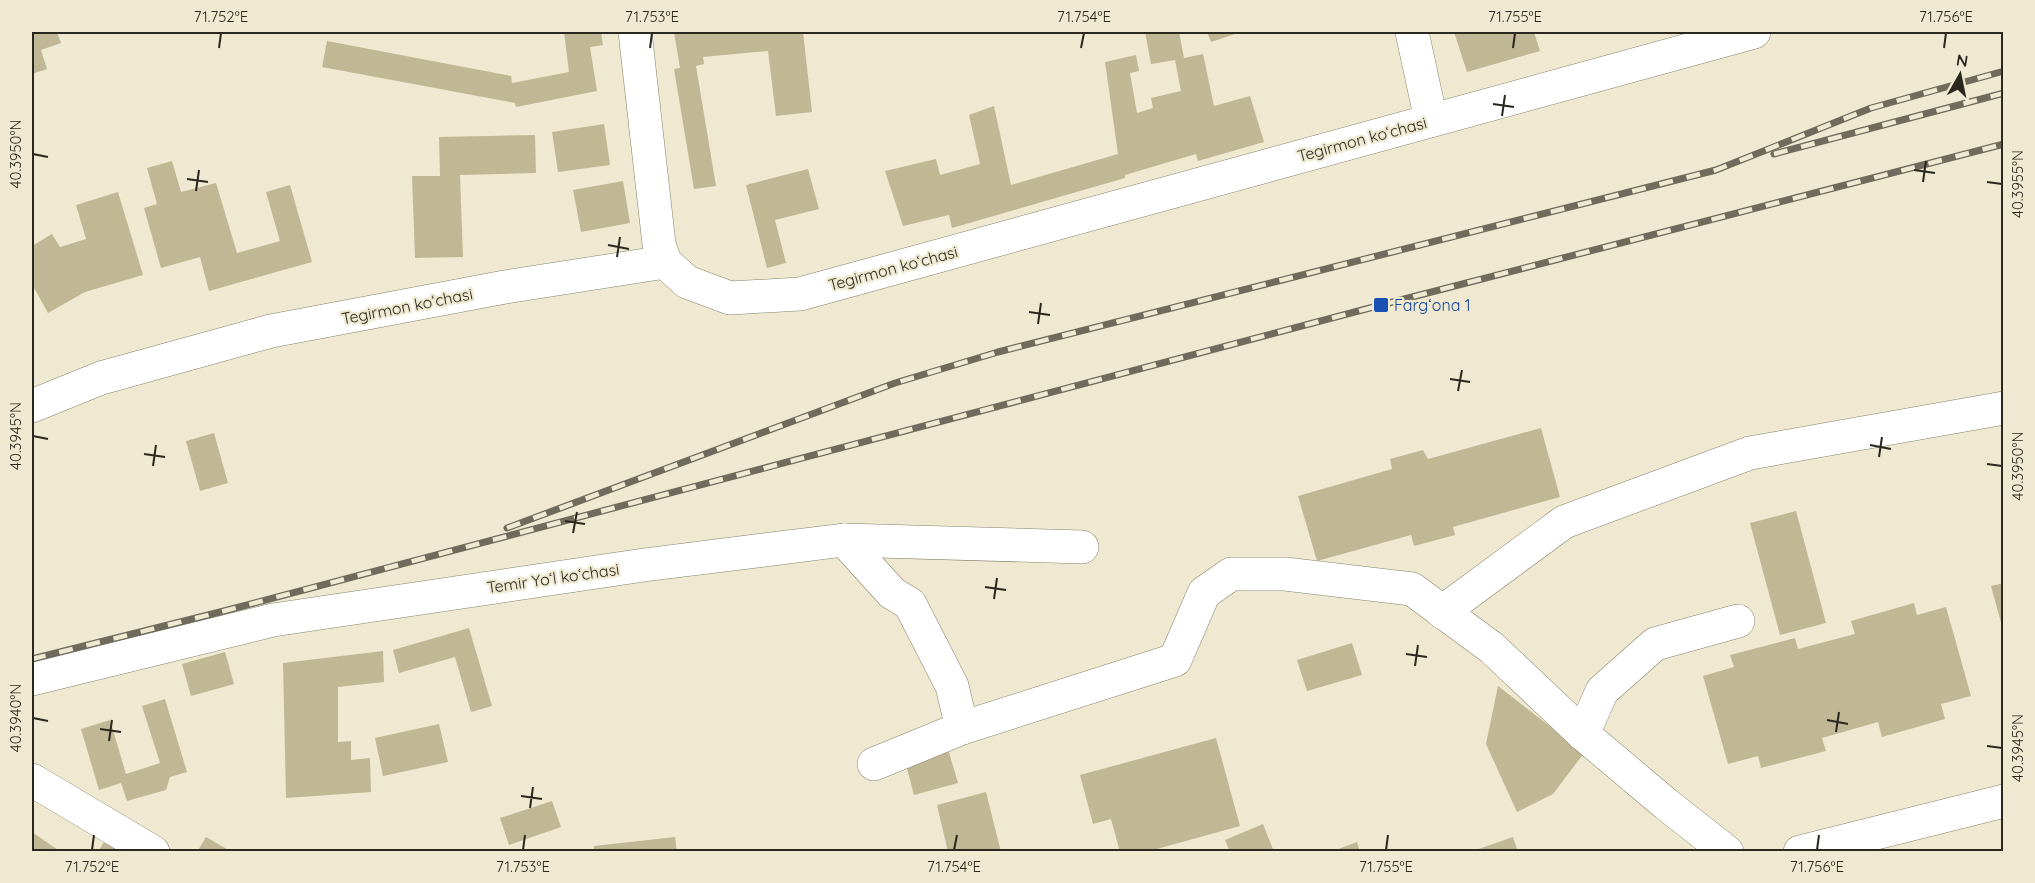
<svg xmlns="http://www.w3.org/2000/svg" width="2035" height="883" font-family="Quicksand,sans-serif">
  <rect width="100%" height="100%" fill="#eee9d0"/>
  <g fill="#c0b894">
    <path d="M32,32H57L61,43L41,50L47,69L32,74Z"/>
    <path d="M564,32H601L603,45L590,47L597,91L516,107L515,103L322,67L327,41L511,76L512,83L569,72Z"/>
    <path d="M674,32H803L812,112L776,116L768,51L703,57L704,64L696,66L716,186L694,189L674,69L680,68Z"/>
    <path d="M1145,32H1179L1184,58L1203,54L1214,106L1250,96L1264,142L1198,161L1196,154L1125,175V178L952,228L949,215L903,226L885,171L936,159L940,175L980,164L969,115L994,106L1011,185L1118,154L1105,62L1136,55L1139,71L1130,73L1137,113L1153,108L1151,98L1181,91L1175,60L1151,64Z"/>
    <path d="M1207,32H1238V33L1211,42Z"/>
    <path d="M1454,32H1534L1540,51L1467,72Z"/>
    <path d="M604,124L610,165L558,172L552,132Z"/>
    <path d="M535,135L536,173L460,175L463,257L415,258L412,176H440L439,137Z"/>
    <path d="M172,161L181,192L216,183L237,253L280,241L266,192L290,185L312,262L209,291L200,257L161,268L144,208L157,204L147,168Z"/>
    <path d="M808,169L819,209L775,220L786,263L767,268L746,185Z"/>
    <path d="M623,181L630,223L581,232L573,190Z"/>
    <path d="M118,192L143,275L85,292L48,313L32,284V246L52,234L60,247L86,239L76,205Z"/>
    <path d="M1541,428L1560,497L1453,527L1455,535L1414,546L1411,535L1317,561L1298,496L1392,469L1390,459L1423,450L1428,459Z"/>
    <path d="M214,433L228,483L200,491L186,441Z"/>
    <path d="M1796,511L1826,623L1780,635L1750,523Z"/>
    <path d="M2004,583V630H2003L1991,586Z"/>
    <path d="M1914,603L1917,615L1946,607L1971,696L1941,704L1945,719L1882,737L1878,722L1822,738L1826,751L1761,768L1758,756L1728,764L1703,676L1734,667L1730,655L1795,638L1798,649L1855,634L1851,621Z"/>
    <path d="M469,628L492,706L471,712L455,657L399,673L393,650Z"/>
    <path d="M1352,643L1362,675L1307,691L1297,660Z"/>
    <path d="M383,651L384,682L338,687V742L351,741V760L370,758L371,792L286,798L283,663Z"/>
    <path d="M225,652L234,684L191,696L182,664Z"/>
    <path d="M1498,686L1584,753L1553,794L1517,812L1486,744Z"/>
    <path d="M165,699L187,772L170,777L166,790L127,801L121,783L99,790L81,729L110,720L126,774L160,763L142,706Z"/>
    <path d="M439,724L448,762L383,776L375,738Z"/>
    <path d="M1216,738L1240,826L1146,852H1120L1111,819L1093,824L1080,775Z"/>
    <path d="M948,749L958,783L914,795L905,761Z"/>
    <path d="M986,792L1001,852H948L937,805Z"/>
    <path d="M552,801L561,827L509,845L500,818Z"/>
    <path d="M1263,824L1274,852H1230L1225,840Z"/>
    <path d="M32,832L61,852H32Z"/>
    <path d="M107,837L129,852H98Z"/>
    <path d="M206,837L232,852H197Z"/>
    <path d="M675,837L677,852H594V846Z"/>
    <path d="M1513,837L1518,852H1473V851Z"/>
    <path d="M1357,842L1360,852H1333V851Z"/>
  </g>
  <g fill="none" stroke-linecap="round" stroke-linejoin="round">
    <defs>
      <g id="minor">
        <path d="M635,32L659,244L665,262"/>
        <path d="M1412,32L1431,120"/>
        <path d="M32,406L101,378L271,331L505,287L665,262L687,282L730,298L800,294L1754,32"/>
        <path d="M844,540L892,593L910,604L952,686L962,728L874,764"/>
        <path d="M1442,612L1564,522L1750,453L2004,408"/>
        <path d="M32,679L273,620L644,565L844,540L1082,547"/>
        <path d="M962,728L1175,660L1204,593L1231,574H1285L1412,589L1492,648L1583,734L1666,804L1727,852"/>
        <path d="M1583,734L1602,691L1655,644L1738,621"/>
        <path d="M32,780L153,852"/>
        <path d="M1800,852L2004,801"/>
      </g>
    </defs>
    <use href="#minor" stroke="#87836c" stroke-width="34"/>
    <use href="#minor" stroke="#fff" stroke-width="33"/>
    <defs>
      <g id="rail">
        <path d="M1774,154L2004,93"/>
        <path d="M507,528L895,383L998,352L1716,170L1871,108L2004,71"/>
        <path d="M32,659L224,611L1381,305L2004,144"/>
      </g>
    </defs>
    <use href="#rail" stroke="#6e6b5c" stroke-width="7"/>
    <use href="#rail" stroke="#eee9d0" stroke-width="4.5" stroke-dasharray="14" stroke-linecap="butt"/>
  </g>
  <path fill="none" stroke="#2a281e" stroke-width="2" d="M219,48L221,33M650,48L652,33M1081,48L1084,33M1513,48L1515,33M1944,48L1946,33M1493,104L1514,107M1502,116L1505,95M33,154L48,157M1914,170L1935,173M187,179L208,182M1923,182L1926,161M1987,182L2002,184M196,191L199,170M608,245L629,249M617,257L620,237M1029,312L1050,315M1038,324L1041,303M1450,379L1470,382M1458,391L1462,370M33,436L48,439M1870,445L1891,449M144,454L165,457M1879,457L1882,437M1987,464L2002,466M153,466L156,445M565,521L585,524M573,533L577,512M985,587L1006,590M994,599L997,578M1406,654L1427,657M1415,666L1418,645M33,718L48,721M1827,720L1848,724M100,729L121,732M1836,732L1839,712M109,741L112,720M1987,746L2002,748M521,796L542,799M530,808L533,787M92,850L94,835M523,850L525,835M954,850L957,835M1386,850L1388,835M1817,850L1819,835"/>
  <rect fill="#1a4fb4" stroke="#eee9d0" stroke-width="2" x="1373" y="297" width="16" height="16" rx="3"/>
  <g text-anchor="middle" stroke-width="4.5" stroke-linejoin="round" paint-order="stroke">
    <g font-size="16" fill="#2a281e" stroke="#eee9d0">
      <text transform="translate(1362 139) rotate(-15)" y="6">Tegirmon koʻchasi</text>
      <text transform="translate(893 268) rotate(-15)" y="6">Tegirmon koʻchasi</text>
      <text transform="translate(407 306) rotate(-11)" y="6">Tegirmon koʻchasi</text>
      <text transform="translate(553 578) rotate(-8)" y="6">Temir Yoʻl koʻchasi</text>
    </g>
    <g font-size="16" fill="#164399" stroke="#eee9d0" text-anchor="start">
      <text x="1394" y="311">Farg‘ona 1</text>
    </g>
  </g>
  <rect width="2035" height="883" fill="none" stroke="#eee9d0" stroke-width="66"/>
  <g transform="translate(1960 75) rotate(9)" stroke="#eee9d0" stroke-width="4.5" paint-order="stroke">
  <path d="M0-4.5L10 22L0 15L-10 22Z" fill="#2a281e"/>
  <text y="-9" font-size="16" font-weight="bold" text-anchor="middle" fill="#2a281e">N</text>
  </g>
  <rect x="33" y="33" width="1969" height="817" fill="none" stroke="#2a281e" stroke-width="2"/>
  <g font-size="15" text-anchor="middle" fill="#2a281e">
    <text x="221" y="22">71.752°E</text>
    <text x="652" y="22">71.753°E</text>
    <text x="1084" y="22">71.754°E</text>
    <text x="1515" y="22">71.755°E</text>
    <text x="1946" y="22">71.756°E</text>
    <text transform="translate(16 154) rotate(-90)" y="5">40.3950°N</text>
    <text transform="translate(2018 184) rotate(-90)" y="5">40.3955°N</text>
    <text transform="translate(16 436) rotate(-90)" y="5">40.3945°N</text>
    <text transform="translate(2018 466) rotate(-90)" y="5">40.3950°N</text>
    <text transform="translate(16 718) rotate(-90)" y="5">40.3940°N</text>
    <text transform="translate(2018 748) rotate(-90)" y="5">40.3945°N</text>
    <text x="92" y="872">71.752°E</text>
    <text x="523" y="872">71.753°E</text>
    <text x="954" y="872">71.754°E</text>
    <text x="1386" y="872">71.755°E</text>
    <text x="1817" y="872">71.756°E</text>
  </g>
</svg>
